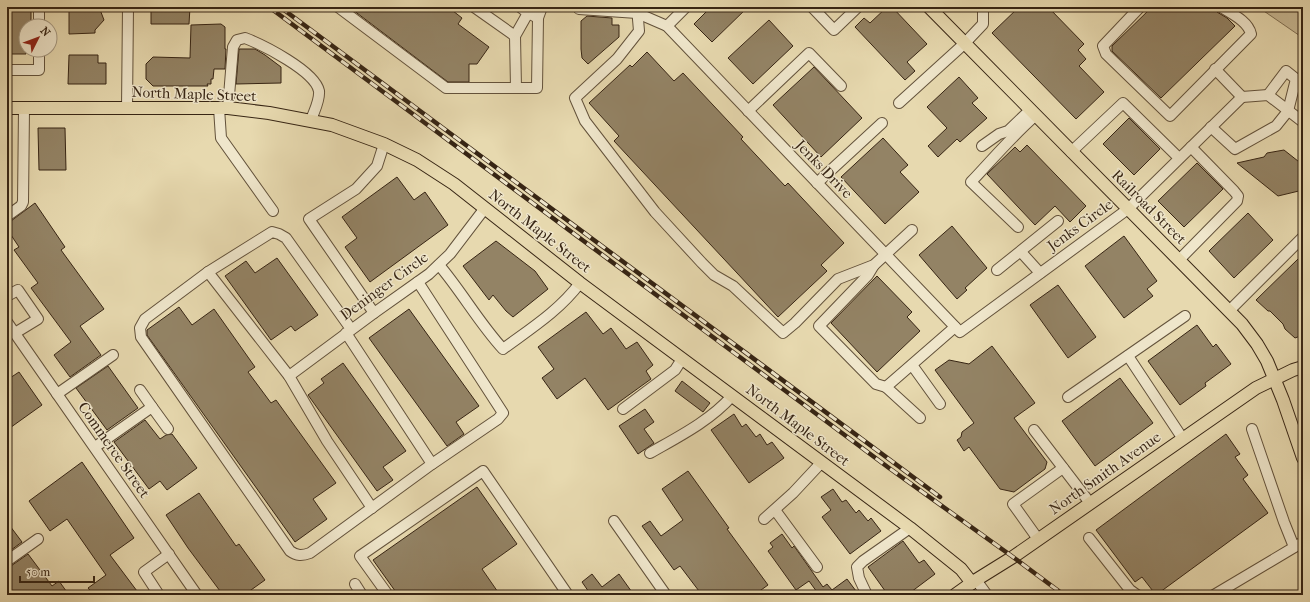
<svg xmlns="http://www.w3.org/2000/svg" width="1310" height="602" font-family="'IM FELL French Canon',serif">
  <rect width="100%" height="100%" fill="#e7d9af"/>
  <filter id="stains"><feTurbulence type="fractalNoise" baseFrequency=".005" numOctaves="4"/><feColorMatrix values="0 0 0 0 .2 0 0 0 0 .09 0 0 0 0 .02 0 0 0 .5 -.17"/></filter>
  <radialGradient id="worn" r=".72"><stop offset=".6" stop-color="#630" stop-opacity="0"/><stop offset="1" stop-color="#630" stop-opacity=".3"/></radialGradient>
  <path fill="#c9ba95" stroke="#807054" d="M1258,7H1303V38Z"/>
  <g fill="#938365" stroke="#372514">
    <path d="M7,7H31V26H26V54H7Z"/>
    <path d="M69,7H99L104,20L95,30V33L69,34Z"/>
    <path d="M153,7H190L189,24H151V12Z"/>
    <path d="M349,7H448L462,18L458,24L489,47L477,64H469V82H448Z"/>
    <path d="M711,7H748L712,42L694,24Z"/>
    <path d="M887,7H892L927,44L907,62L915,71L905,80L855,27L864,18L870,23Z"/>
    <path d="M1019,7H1048L1084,44L1078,50L1086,59L1079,66L1104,92L1076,119L992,33Z"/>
    <path d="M1152,7H1213L1217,12L1227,18L1235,26L1161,98L1112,51V46Z"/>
    <path d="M587,16L612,18V25H619V37L588,64L582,58L581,49V21Z"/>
    <path d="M769,20L793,46L753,84L728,58Z"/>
    <path d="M221,24L225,27V49H226L225,69H214L213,79H211V84H207L208,86H153L146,79V64L153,57L190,58L191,25Z"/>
    <path d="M239,49H255L265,55L281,67V83L236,84Z"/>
    <path d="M647,52L674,81L683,73L743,137L741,139L785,186L788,183L844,243L821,265L827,271L778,317L614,141L619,136L589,103L630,65L632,67Z"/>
    <path d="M69,55H98V63H106V84H68Z"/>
    <path d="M814,67L862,118L821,157L773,105Z"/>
    <path d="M959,77L978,98L972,103L987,118L960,142L957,139L938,157L928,146L947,128L927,107Z"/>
    <path d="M1129,118L1160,149L1134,175L1103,144Z"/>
    <path d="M38,128H65L66,170H39Z"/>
    <path d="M883,138L908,165L900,172L919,192L885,224L841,177Z"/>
    <path d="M1027,145L1086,206L1070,222L1055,206L1035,225L987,174L1015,147L1020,152Z"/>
    <path d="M1284,150L1303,165V190L1278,196L1237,163L1264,157L1267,153Z"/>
    <path d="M1197,163L1223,189L1184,227L1158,201Z"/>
    <path d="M397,177L414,200L425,192L448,225L370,282L345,247L357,238L342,217Z"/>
    <path d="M35,203L65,247L61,250L104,309L80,326L101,355L70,377L54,355L71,342L31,288L38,283L14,250L19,247L7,229V222L11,221Z"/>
    <path d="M1248,213L1273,240L1234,278L1209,251Z"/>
    <path d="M952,226L987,268L965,288L967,290L957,299L919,255Z"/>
    <path d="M1124,236L1157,281L1147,289L1153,296L1124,318L1085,266Z"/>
    <path d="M496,241L535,271L548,289L513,317L506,311L493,295L489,300L463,266Z"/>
    <path d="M277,258L318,315L295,331L291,326L271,340L225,276L246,261L255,273Z"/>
    <path d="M1298,259L1303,264V335L1295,338L1285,329L1283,324L1270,311H1268L1256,300Z"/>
    <path d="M877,276L912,312L907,317L920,331L877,372L831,323Z"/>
    <path d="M1058,285L1096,337L1068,358L1030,305Z"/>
    <path d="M179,307L192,325L214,309L255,367L248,372L271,403L276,400L336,483L313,499L327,519L295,542L147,335V330Z"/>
    <path d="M409,309L479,406L456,422L464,434L447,446L369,338Z"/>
    <path d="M586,312L603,334L611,328L626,349L637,342L653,365L646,371L651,379L608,410L585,378L557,399L542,378L554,369L538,347Z"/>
    <path d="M1197,325L1213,347L1216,344L1231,364L1205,383L1206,386L1180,405L1148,361Z"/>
    <path d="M992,346L1035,403L1014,418L1047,462L1045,469L1014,492L1000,489L969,447L964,451L957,440L961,437L962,432L974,423L935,370L949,360L969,364Z"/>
    <path d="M343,363L406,451L383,467L393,480L377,491L308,395L324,383L321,379Z"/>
    <path d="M108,366L138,408L107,430L76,388Z"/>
    <path d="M19,372L42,405L7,430V380Z"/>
    <path d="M1120,378L1153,423L1095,466L1062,421Z"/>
    <path d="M682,381L710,403L703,412L675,391Z"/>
    <path d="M645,409L654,422L644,429L654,443L638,454L619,426Z"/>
    <path d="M734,414L742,427L746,424L756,437L760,434L767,445L772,442L784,458L749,483L711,430Z"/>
    <path d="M145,420L160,439L166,435L172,434L197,468L167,490L160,481L149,489L114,442Z"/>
    <path d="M1226,434L1240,454L1235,457L1248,475L1243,479L1268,513L1156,595L1142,577L1135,582L1096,530Z"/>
    <path d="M82,462L134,538L110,555L140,595H94L88,588L106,575L67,519L50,531L29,501Z"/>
    <path d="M688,471L729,528L727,529L768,585L754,595H702L680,566L674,570L642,526L650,521L661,536L683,520L662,489Z"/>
    <path d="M477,487L517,544L482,569L500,595H398L373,560Z"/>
    <path d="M833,489L842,502L846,500L856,513L859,510L868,521L871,518L881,531L850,554L822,517L831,510L821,497Z"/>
    <path d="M199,493L236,546L239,544L265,580L244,595H223L188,548L166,515Z"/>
    <path d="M7,522L22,542L7,553Z"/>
    <path d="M782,534L792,548L794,546L823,587L827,584L832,590L847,579L859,595H812L817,592L809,581L796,590L768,551L773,547L770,543Z"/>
    <path d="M903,541L919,563L924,560L935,574L907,595H888L868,567Z"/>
    <path d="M28,554L52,586L59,581L69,595H12L7,588V567L11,566Z"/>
    <path d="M592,574L602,587L619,574L634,595H591L582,582Z"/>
  </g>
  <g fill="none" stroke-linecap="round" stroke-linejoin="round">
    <defs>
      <g id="minor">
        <path d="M338,7L446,88H537L538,18L528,13L520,7"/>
        <path d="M474,7L515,36L516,88"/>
        <path d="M579,7V9L637,13L667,26L960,332L1128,209L1242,97"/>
        <path d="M637,7L639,31L617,59L575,98L585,121L655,212L702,263L714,275L733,286L781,331L783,333L795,323L838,279L874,265L912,230"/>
        <path d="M812,7L834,30L858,7"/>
        <path d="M1140,7L1103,46L1106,54L1170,116L1251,34C1248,21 1232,14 1221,7"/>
        <path d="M538,18L542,7"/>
        <path d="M39,26V7"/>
        <path d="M667,26L686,7"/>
        <path d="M515,36L528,13"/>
        <path d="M1215,69L1242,97"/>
        <path d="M7,70H39V50"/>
        <path d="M1242,97L1268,95L1303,122"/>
        <path d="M899,103L964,44L983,24V7"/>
        <path d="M127,108L128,7"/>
        <path d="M219,108L221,138L273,211"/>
        <path d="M228,108L233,47L237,40L245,38C263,45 315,71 319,91C320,101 314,111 311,120"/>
        <path d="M748,111L809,53L841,86"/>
        <path d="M1211,127L1235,149L1276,126L1288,111L1296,79L1286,71L1268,95"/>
        <path d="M982,146L999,134L1008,131L1030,110"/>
        <path d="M1071,152L1123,103L1179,158"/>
        <path d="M817,183L882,123"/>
        <path d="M7,216L21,206L23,202L24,109"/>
        <path d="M1018,227L971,182C992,160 1012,136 1035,116"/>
        <path d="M1021,252L1040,273"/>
        <path d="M1179,260L1237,201L1238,196L1234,191L1191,147"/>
        <path d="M439,265C462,292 479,323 503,349C530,329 559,311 580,283"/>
        <path d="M874,265L868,275L819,326L876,384L886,387"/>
        <path d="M997,270L1058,221"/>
        <path d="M208,272L289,376L327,441L372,508"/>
        <path d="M7,296L18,290L38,319L15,333"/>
        <path d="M1229,311L1303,237"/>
        <path d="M374,313L309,219L356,189L377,166L384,144"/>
        <path d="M7,322L197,595"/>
        <path d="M351,329L286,238L279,234L272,232L208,272L145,319L140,328L141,337L290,551C297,556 302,556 310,553L432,464"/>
        <path d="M346,333L432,464L498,419L503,413L418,282"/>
        <path d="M1128,356L1183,439"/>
        <path d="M912,365L940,404"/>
        <path d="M289,376L374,313L429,274L450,254L485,208"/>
        <path d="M140,390L152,407"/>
        <path d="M57,394L113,355"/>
        <path d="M1068,397L1185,316"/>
        <path d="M623,409L675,370L682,359"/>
        <path d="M920,418L886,387L955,327"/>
        <path d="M1252,429L1284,522L1294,547"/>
        <path d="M1034,430L1090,503"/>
        <path d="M95,447L152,407L168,429"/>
        <path d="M650,453C678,437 710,421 732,396"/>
        <path d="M775,510L817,567"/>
        <path d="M764,519L793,493L821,463"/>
        <path d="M614,521L666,595"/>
        <path d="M1089,538L1130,590L1137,595"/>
        <path d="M1038,539L1013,504L1063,468"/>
        <path d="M7,561L38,539"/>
        <path d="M976,580L987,595"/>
        <path d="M355,584L362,595"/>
        <path d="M159,595L144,572L169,554"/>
        <path d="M388,595L360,556L483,471L568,595"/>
        <path d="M867,595L859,578L857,567L863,561L910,528"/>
        <path d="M1214,595L1303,542"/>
      </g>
      <g id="major">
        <path d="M929,7L1242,324L1257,344L1267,361L1283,400L1303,458"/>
        <path d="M7,108H228L269,113L332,125L384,144L417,160L454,184L580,283L910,528L961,569L972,583"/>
        <path d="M955,595L976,580L1013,557L1256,388L1293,370L1303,367"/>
      </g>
    </defs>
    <use href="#minor" stroke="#63523b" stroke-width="12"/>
    <use href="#major" stroke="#372514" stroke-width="14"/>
    <use href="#minor" stroke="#efe6cb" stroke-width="10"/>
    <use href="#major" stroke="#e7d9af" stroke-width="12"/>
    <defs>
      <g id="rail">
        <path d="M269,7L889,468L1013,557L1064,595"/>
        <path d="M280,7L940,497"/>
      </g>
    </defs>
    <use href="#rail" stroke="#372514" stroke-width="4.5"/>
    <use href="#rail" stroke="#efe6cb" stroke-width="3" stroke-dasharray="9" stroke-linecap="butt"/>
  </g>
  <g text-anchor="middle" stroke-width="3" stroke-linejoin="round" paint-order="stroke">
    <g font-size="15" fill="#372514" stroke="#efe6cb">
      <text transform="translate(194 94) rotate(2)" y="5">North Maple Street</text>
      <text transform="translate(824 169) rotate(46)" y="5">Jenks Drive</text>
      <text transform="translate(1149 207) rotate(45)" y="5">Railroad Street</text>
      <text transform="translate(1080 225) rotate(-36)" y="5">Jenks Circle</text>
      <text transform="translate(540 231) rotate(38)" y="5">North Maple Street</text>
      <text transform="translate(384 286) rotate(-36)" y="5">Deninger Circle</text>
      <text transform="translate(798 425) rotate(37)" y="5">North Maple Street</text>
      <text transform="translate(114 450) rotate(55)" y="5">Commerce Street</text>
      <text transform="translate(1105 473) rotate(-35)" y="5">North Smith Avenue</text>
    </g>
  </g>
  <rect width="1310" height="602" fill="none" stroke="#e7d9af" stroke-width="24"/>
  <rect x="8" y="8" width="1294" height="586" fill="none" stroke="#372514" stroke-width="2"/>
  <rect x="12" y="12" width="1286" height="578" fill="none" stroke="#372514"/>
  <g transform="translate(38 38) rotate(48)"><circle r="19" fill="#efe6cb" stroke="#a59982"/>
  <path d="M0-3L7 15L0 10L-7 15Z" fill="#8f2418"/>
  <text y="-6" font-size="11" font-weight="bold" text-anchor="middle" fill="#372514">N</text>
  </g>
  <path d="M20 576v6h74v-6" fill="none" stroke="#372514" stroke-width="2"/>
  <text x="26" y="576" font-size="12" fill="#372514" stroke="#efe6cb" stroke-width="3" paint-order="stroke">50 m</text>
  <rect width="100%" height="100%" filter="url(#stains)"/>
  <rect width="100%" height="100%" fill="url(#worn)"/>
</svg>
